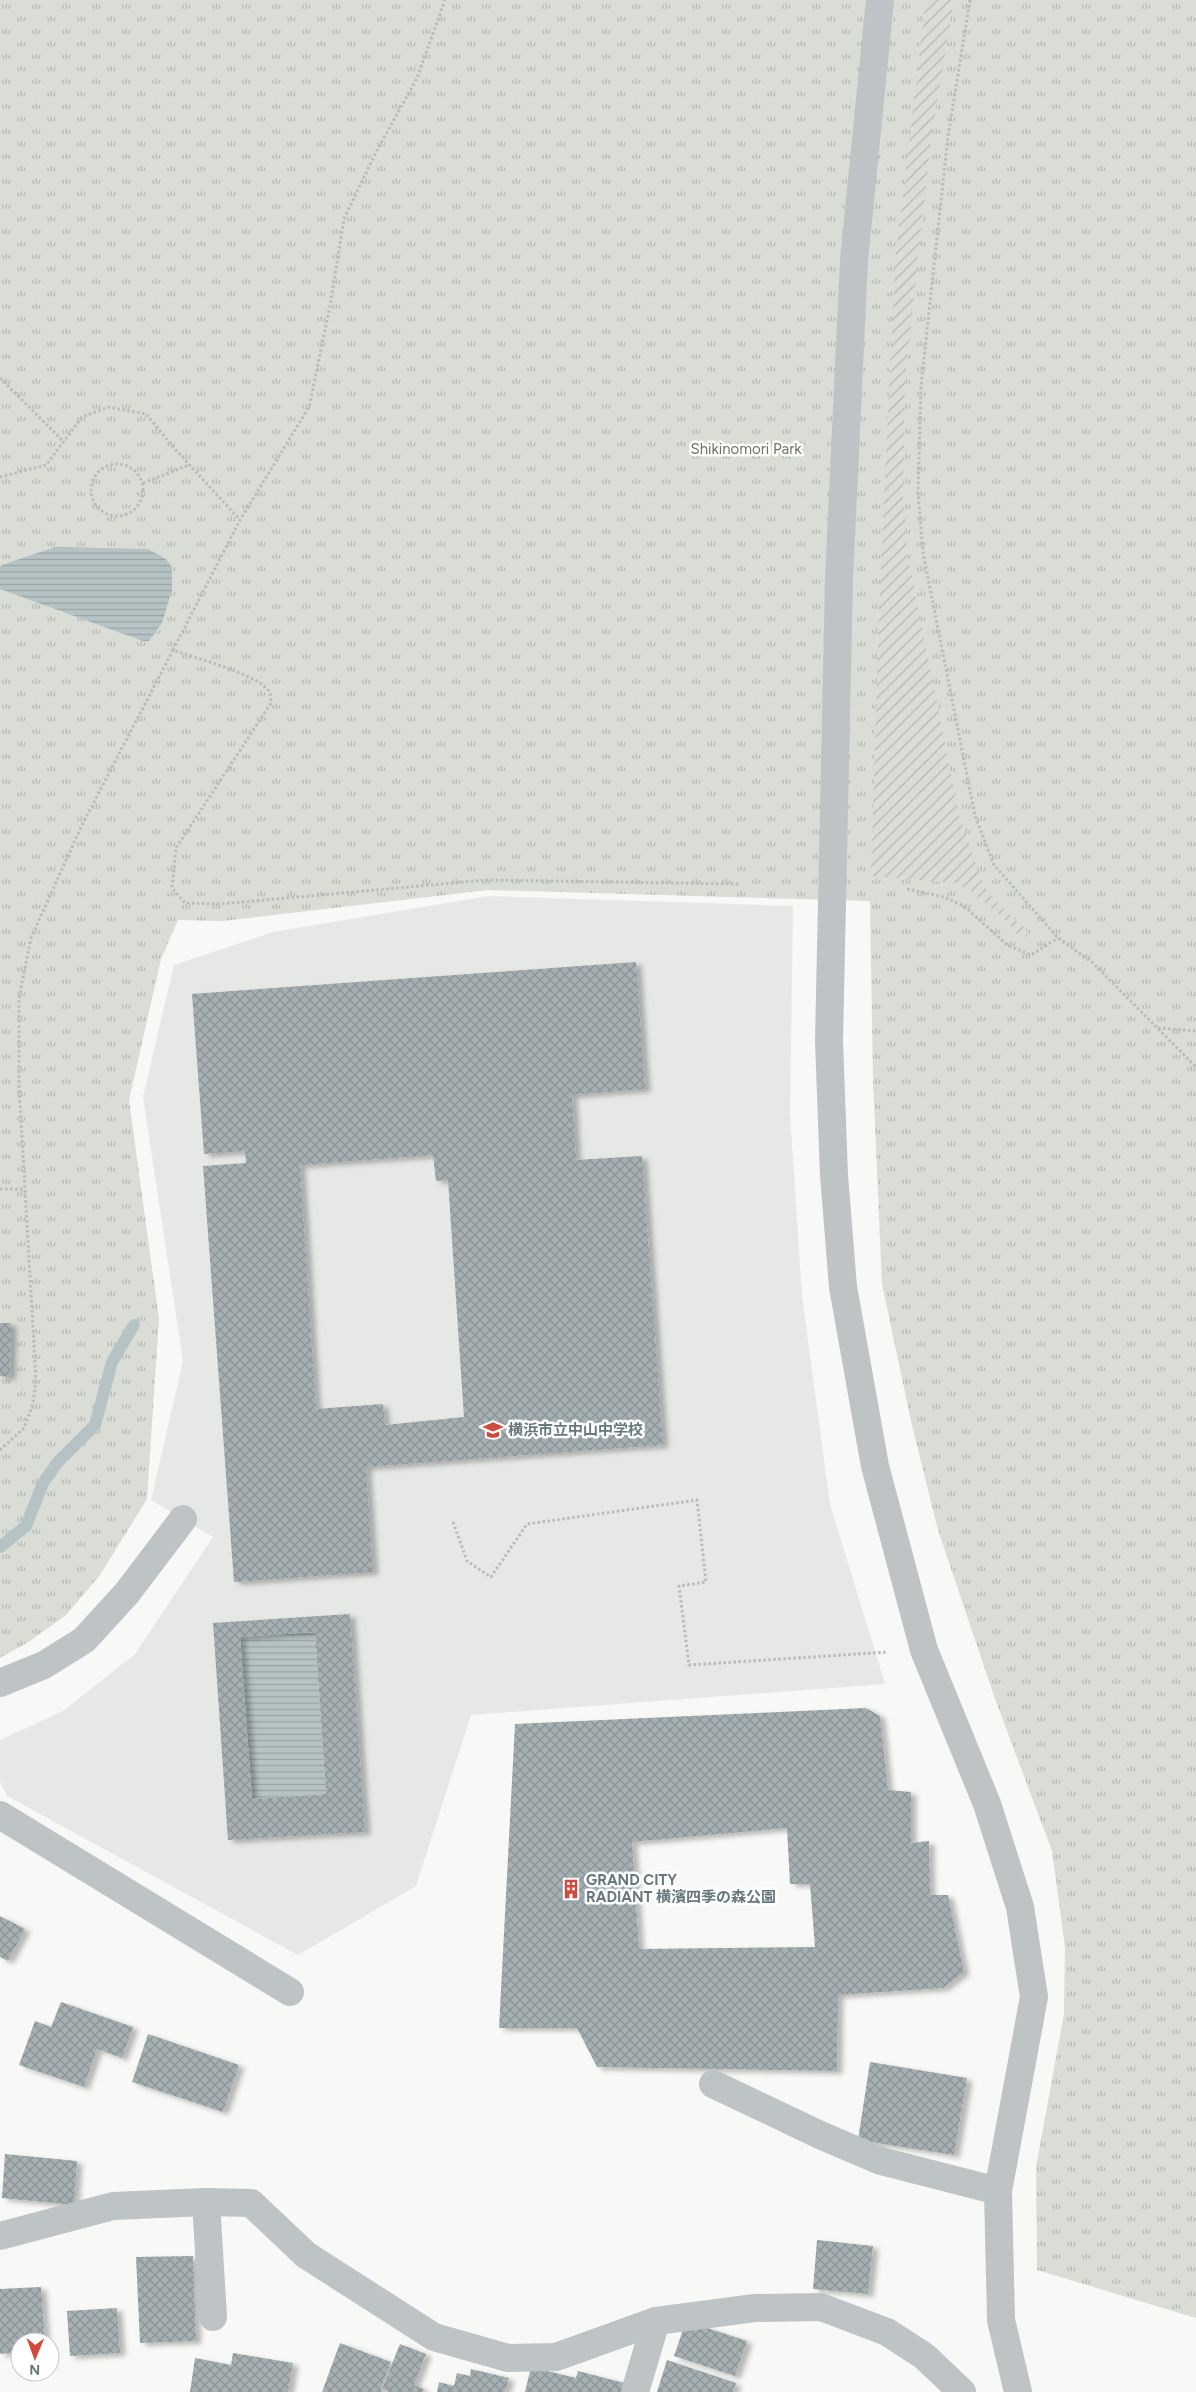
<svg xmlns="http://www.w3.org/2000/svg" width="1196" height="2392" font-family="Figtree,'Noto Sans JP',sans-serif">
  <defs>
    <pattern id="park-tufts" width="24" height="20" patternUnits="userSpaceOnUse" patternTransform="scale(1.25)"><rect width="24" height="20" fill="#d9ddd6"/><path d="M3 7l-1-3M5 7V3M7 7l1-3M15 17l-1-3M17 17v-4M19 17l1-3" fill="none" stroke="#b4b8b3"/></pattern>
    <pattern id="garden-furrows" width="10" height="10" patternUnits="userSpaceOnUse" patternTransform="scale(1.25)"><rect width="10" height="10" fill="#d9ddd6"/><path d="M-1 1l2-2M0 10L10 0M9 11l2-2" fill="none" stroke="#b4b8b3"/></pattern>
    <pattern id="water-rules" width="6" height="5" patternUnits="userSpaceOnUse" patternTransform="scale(1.25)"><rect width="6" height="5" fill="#b6c3c5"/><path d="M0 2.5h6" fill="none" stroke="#98a3a5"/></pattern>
    <pattern id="building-cross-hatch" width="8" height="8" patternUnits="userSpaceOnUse" patternTransform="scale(1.25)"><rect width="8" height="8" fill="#a6afb2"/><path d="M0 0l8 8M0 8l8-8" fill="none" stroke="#8b9396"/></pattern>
    <filter id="shadow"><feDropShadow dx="5.5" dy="3" stdDeviation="2.5" flood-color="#0004"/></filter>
  </defs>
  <rect width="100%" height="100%" fill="#f8f8f6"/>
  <path fill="#e6e8e6" d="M489,896L793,906L790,1114L802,1296L830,1504L885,1684L471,1715L416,1886L298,1955L7,1796L0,1782V1740L63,1711L135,1654L213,1537L151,1500L183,1361L143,1097L174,965L273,932Z"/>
  <path fill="url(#park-tufts)" d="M0,0H1196V2318L1037,2270L1036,2167L1064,2014L1065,1947L1052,1851L994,1696L938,1530L911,1421L882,1284L873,1080L870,901L488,890L223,921L178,920L161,959L129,1100L159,1319L147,1499L100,1575L66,1615L30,1641L0,1658Z"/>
  <path fill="url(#garden-furrows)" d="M926,0H954L931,139L905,380L903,495L908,557L959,815L977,868L988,893L1016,921L1025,928L1028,937L1015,933L1010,924L970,890L955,883L871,876L880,586L895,261Z"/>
  <g fill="url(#water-rules)">
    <path d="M55,547L148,549L166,559L172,568V590L162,623L149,641H143L0,589V567L2,565Z"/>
    <path d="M315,1632L326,1794L252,1799L240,1637Z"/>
  </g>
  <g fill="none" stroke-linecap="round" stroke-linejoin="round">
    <path stroke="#b6c3c5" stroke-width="12" d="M0,1547L26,1526L43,1483L57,1463L95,1425L112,1362L134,1325"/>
  </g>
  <g fill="url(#building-cross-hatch)" fill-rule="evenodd" filter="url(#shadow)">
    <path d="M636,962L645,1089L572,1095L576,1160L642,1156L663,1445L366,1467L373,1572L234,1582L203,1166L246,1163L245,1151L204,1154L192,994ZM433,1155L436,1181L448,1180L464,1417L385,1425L383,1404L316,1409L300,1165Z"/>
    <path d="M0,1323H11L10,1377L0,1376Z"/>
    <path d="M350,1614L365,1832L228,1840L213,1623ZM315,1632L326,1794L252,1799L240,1637Z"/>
    <path d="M866,1708L880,1716L888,1790L911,1792V1843L929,1841L930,1895H948L964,1972L943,1988L838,1995L837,2071L597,2067L577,2028H499L515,1724ZM787,1828L790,1884H810L815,1947L639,1949L632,1842Z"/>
    <path d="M0,1916L25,1929L8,1961L0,1957Z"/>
    <path d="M61,2002L133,2027L122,2058L97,2049L84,2087L19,2065L35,2021L51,2027Z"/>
    <path d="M148,2034L239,2065L223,2112L132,2082Z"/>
    <path d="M870,2062L967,2078L954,2155L858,2140Z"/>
    <path d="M5,2154L77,2161L74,2205L2,2198Z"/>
    <path d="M817,2240L873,2246L868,2294L813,2289Z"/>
    <path d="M193,2256L196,2341L140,2343L136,2257Z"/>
    <path d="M41,2287L45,2342H20V2352L0,2354V2289Z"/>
    <path d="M117,2308L120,2353L70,2356L67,2311Z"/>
    <path d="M686,2321L747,2341L735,2376L674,2356Z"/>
    <path d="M340,2343L391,2362L380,2391L384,2392H322Z"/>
    <path d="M400,2344L426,2354L414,2385L424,2389L423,2392H389L382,2389Z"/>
    <path d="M233,2353L293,2363L288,2392H190L195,2358L231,2365Z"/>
    <path d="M667,2360L736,2383L733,2392H657Z"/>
    <path d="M531,2367L576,2378L578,2371L628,2384L626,2392H525Z"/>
    <path d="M471,2369L509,2378L505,2392H437L439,2382L454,2386L457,2373L470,2376Z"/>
  </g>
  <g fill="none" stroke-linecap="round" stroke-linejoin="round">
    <g stroke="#b8bcbe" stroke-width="3" stroke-dasharray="2.5 2.5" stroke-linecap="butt">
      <path d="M970,0L948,136L921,386L918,492L923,553L975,816L994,865L1058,938L1093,963L1196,1067"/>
      <path d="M0,378L64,442"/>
      <circle cx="117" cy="490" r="26"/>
      <path d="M0,477L46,465L82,417L108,407L146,414L175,449L240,520"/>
      <path d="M143,483L189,465"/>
      <path d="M173,650L240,520L309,407L330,306L344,219L375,154L417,78L445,0"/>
      <path d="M907,889L944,897L964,906L1007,945L1031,955L1058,938"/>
      <path d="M1158,1028L1196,1031"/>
      <path d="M0,1189H25"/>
      <path d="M0,1450L24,1428L33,1404L36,1380L19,1085V998L31,938L81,827L173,650C195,658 253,673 267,689C271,693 271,698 271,703L176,848L172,888L185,903L220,904L486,880L740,884"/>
      <path d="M453,1522L467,1561L491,1577L527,1524L697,1500L706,1582L679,1586L689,1665L888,1652"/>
    </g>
    <g stroke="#bec3c5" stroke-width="28">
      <path d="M880,0L854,260L839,579L829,1041L834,1175L843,1287L875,1466L924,1650L987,1804L1020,1907L1034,1997L998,2191L1001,2320L1018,2392"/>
      <path d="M0,1683L44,1665L84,1640L127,1593L183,1519"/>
      <path d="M0,1815L290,1992"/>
      <path d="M713,2084L820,2135L881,2161L998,2191"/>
      <path d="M206,2202L213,2317"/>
      <path d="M0,2236L113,2206L206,2202L251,2203L306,2255L434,2337L508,2358L556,2357L656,2321L755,2308L821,2307L887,2332L924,2356L962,2392"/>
      <path d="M635,2392L656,2321"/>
    </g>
  </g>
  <defs>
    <symbol id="school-bare" viewBox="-9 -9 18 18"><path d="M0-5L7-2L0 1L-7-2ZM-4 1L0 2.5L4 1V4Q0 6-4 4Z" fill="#d2493d" stroke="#fff" stroke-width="2.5" paint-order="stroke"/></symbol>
    <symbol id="building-bare" viewBox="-9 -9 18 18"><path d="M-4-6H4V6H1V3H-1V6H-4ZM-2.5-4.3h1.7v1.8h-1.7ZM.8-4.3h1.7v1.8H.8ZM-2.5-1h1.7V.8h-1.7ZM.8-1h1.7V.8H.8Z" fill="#d2493d" stroke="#fff" stroke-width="2.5" paint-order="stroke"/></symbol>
  </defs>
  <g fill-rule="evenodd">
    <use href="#school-bare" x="479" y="1416" width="28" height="28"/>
    <use href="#building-bare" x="557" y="1875" width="28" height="28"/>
  </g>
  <g text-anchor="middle" stroke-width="5" stroke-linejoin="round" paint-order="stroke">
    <g font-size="15" fill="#6a7765" stroke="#fff">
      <text x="746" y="454">Shikinomori Park</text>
    </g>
    <g font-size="15" font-weight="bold" fill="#66787e" stroke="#fff" text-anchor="start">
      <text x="508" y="1435">横浜市立中山中学校</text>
      <text x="586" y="1885">GRAND CITY<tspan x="586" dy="17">RADIANT 横濱四季の森公園</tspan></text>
    </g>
  </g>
  <g transform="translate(35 2357) rotate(181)"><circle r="24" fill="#ffffff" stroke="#c2c9cb"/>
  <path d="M0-4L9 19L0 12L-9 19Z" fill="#d2493d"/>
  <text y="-8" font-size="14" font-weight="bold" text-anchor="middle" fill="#66787e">N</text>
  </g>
</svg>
